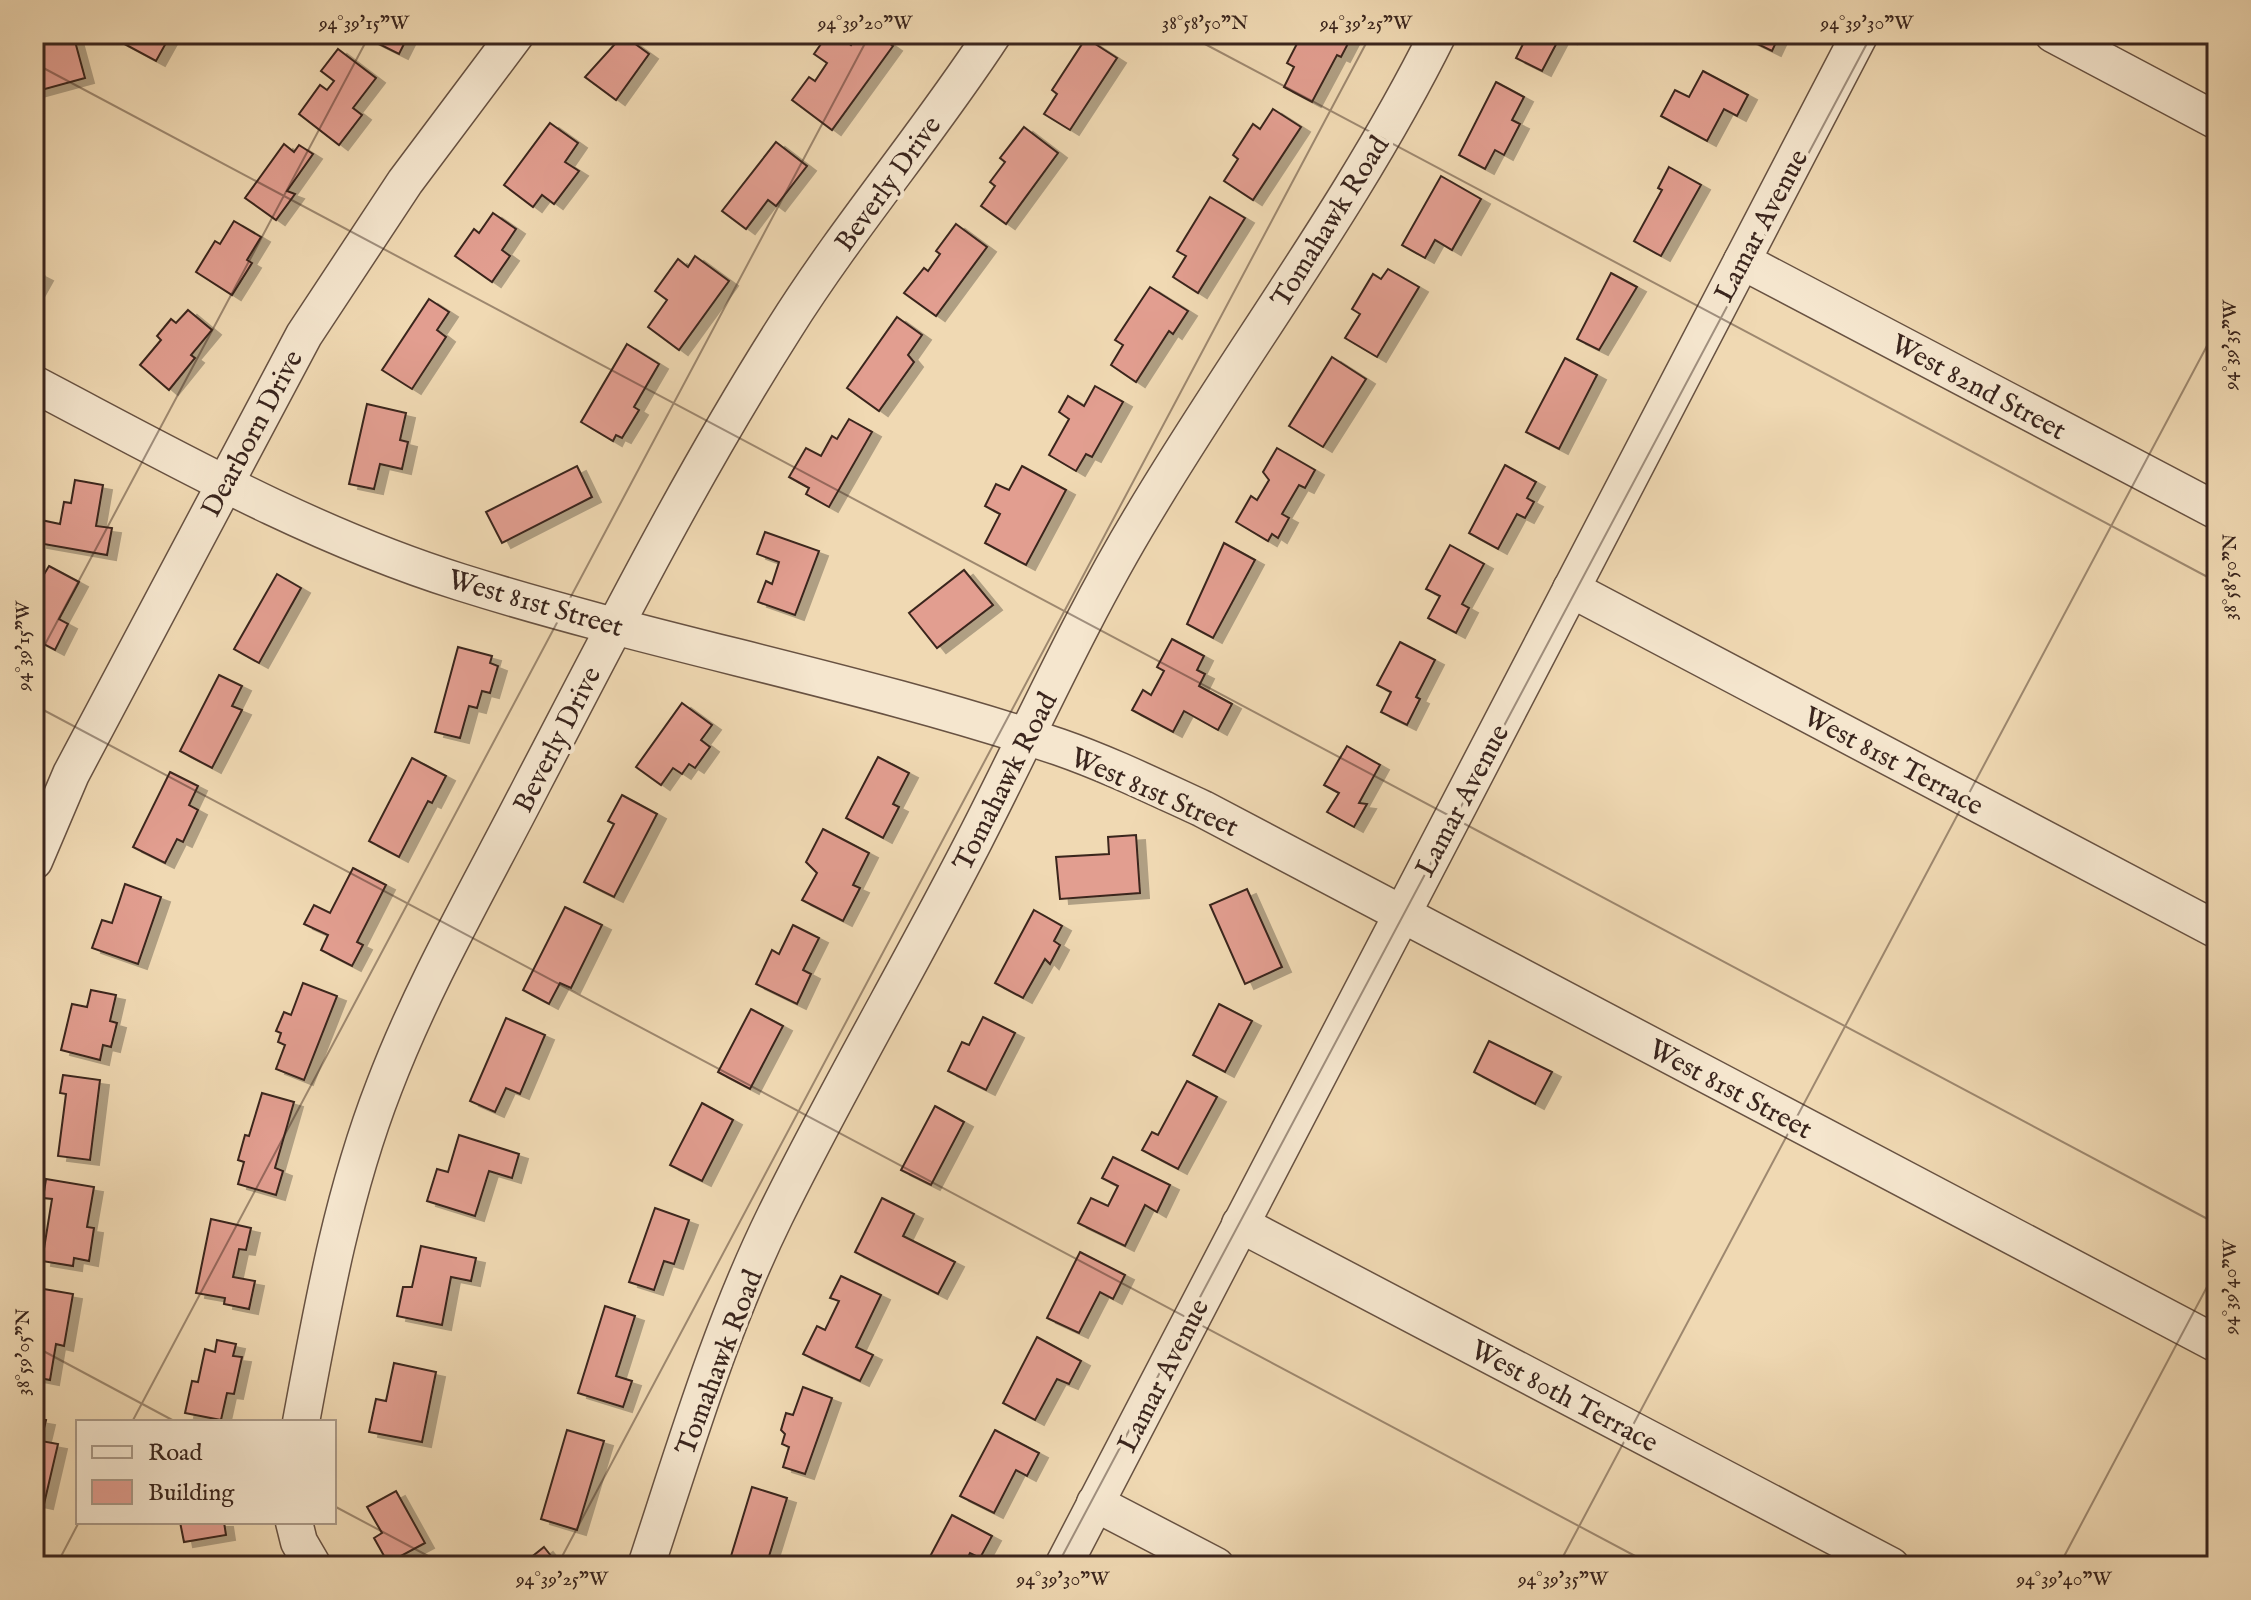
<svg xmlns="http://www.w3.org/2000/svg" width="2251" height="1600" font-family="'IM FELL English',serif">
  <defs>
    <filter id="shadow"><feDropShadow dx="9" dy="5" stdDeviation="0" flood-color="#0004"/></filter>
  </defs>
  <rect width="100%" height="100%" fill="#f0d9b3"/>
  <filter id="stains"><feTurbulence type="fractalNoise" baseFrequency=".0025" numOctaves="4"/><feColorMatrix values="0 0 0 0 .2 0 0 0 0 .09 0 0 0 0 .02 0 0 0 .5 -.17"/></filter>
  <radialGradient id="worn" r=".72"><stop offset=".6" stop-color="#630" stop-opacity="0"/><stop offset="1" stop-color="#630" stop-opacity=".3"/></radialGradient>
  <g fill="#e29e90" stroke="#3a251d" stroke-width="2" filter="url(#shadow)">
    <path d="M58,34H73L85,78L34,92V50L39,49L36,40Z"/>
    <path d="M106,34H171L156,61Z"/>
    <path d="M359,34H409L399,54Z"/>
    <path d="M828,34H837L851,45L859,34H876L893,46L832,130L792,100L809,77L815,81L827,63L814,54Z"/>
    <path d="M1302,34H1353L1341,57L1337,55L1312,102L1284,87L1294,67L1287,63Z"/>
    <path d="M1528,34H1570L1568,39L1561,35L1542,71L1516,58Z"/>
    <path d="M1737,34H1780L1772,51Z"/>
    <path d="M623,35L649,54L616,100L585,77Z"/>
    <path d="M1086,38L1117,58L1070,130L1044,114L1057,94L1052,90Z"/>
    <path d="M338,49L376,78L353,108L362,115L339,145L299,114L320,85L327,90L334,81L321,71Z"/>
    <path d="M1703,71L1748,95L1737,116L1724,109L1707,141L1661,116L1675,90L1689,97Z"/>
    <path d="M1496,82L1524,97L1512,120L1520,124L1504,155L1495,150L1485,169L1459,155Z"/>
    <path d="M1273,109L1301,127L1253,200L1224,181L1238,159L1233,155L1253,124L1260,129Z"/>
    <path d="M550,123L578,143L565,162L579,171L554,204L542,195L533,207L504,185Z"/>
    <path d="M1024,127L1058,153L1006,224L981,206L995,186L990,182L1005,162L1000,158Z"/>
    <path d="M776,142L807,166L776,206L768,200L746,229L722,211Z"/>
    <path d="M284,144L294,152L299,145L313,154L287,191L295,194L276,220L245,198Z"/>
    <path d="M1669,167L1701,185L1661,256L1634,241L1662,190L1658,188Z"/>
    <path d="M1441,176L1481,199L1452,250L1435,240L1425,258L1402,245Z"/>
    <path d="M1210,197L1245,218L1198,293L1173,277L1186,256L1177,251Z"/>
    <path d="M493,213L516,229L502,250L510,256L492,282L455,256L474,229L479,233Z"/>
    <path d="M234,221L261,237L247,260L252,263L232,295L196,272L215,241L220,244Z"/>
    <path d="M956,224L987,247L936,316L904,293L924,268L928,271L940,254L936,251Z"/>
    <path d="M695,256L729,281L679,350L648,327L667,300L655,291L678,259L688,267Z"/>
    <path d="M1388,269L1419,287L1377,357L1345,338L1360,314L1352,309L1373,274L1381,279Z"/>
    <path d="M34,271L44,276L34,294Z"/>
    <path d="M1611,273L1637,287L1599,350L1577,339Z"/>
    <path d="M1150,287L1188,311L1173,334L1169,331L1136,382L1111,365L1123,345L1115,340Z"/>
    <path d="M429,299L449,312L437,330L446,337L412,389L382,370Z"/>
    <path d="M188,310L212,330L191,355L195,358L169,390L140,365L161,340L157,336L171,319L176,323Z"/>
    <path d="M897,317L922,335L908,355L914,362L879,411L847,388Z"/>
    <path d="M627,344L659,364L634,407L639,410L622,438L616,435L613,441L581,422Z"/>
    <path d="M1332,357L1366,379L1323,447L1289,426Z"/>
    <path d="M1565,358L1597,375L1559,449L1526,432Z"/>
    <path d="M1095,386L1123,402L1092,457L1086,454L1076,471L1049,455L1069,419L1059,412L1068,396L1084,406Z"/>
    <path d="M367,404L406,413L400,440L408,442L402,469L380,464L374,489L349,484Z"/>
    <path d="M849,419L872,432L829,507L806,494L809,488L789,477L806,448L821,456L832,436L837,439Z"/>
    <path d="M1277,448L1315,470L1305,488L1299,485L1282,514L1289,518L1278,538L1272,534L1268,541L1236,522L1251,496L1257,500L1269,480L1263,472Z"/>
    <path d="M1505,465L1536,482L1527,498L1534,502L1525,518L1517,514L1498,549L1469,533Z"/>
    <path d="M577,466L592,497L502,543L486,512Z"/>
    <path d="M1022,466L1066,490L1026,565L985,543L1000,514L985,506L996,484L1009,490Z"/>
    <path d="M75,480L103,485L96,526L112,528L107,555L38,543L41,520L60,524L64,502L71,503Z"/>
    <path d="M765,532L819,551L795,615L758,602L766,581L772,584L779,562L757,554Z"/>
    <path d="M1224,543L1255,560L1213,638L1187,624Z"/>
    <path d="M1450,545L1484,564L1462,604L1469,608L1456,633L1428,618L1440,596L1426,589Z"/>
    <path d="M49,566L79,582L59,619L68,624L55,650L34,639V591Z"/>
    <path d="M964,570L993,605L937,648L909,613Z"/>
    <path d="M277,574L301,588L259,663L234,649Z"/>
    <path d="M1172,639L1204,656L1197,670L1205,674L1199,686L1232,704L1218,730L1184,711L1173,732L1132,710L1143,690L1151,695L1164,671L1157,667Z"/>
    <path d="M1400,642L1435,660L1416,697L1420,699L1407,725L1381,712L1391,692L1377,685Z"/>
    <path d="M458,647L492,656L490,663L498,666L490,693L482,691L477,708L469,706L460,738L435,732Z"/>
    <path d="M219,675L242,686L232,706L242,710L212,768L180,751Z"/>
    <path d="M682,703L712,725L701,740L710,747L695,768L689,764L682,774L673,768L661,785L636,767Z"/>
    <path d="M1347,746L1380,765L1359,803L1367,804L1354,827L1327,812L1339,793L1324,785Z"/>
    <path d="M878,757L909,773L893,804L899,807L883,838L846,818Z"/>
    <path d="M412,758L446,776L432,803L428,801L399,857L369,841Z"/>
    <path d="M170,772L198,786L189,805L198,810L183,842L177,839L165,863L133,847Z"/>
    <path d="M622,795L657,814L614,897L584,882L614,824L608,821Z"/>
    <path d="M823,829L869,853L853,885L860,888L843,921L802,900L817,873L806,862Z"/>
    <path d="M1136,835L1140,893L1060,899L1056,857L1109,854L1108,837Z"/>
    <path d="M353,868L386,885L357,942L363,945L352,966L321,950L328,935L304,924L314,905L330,913Z"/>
    <path d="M125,884L161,897L138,964L92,948L102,920L112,923Z"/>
    <path d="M1247,889L1282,967L1245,984L1210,905Z"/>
    <path d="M565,907L602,925L571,988L560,983L549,1004L523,990Z"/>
    <path d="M1034,910L1062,926L1054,941L1060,945L1050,964L1045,959L1023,998L995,983Z"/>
    <path d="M793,925L819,938L803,970L811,974L797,1004L756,984L772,950L779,954Z"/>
    <path d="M303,983L337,996L304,1080L276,1069L285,1045L278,1042L281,1033L276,1031L284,1012L291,1015Z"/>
    <path d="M91,990L116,995L110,1021L117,1023L111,1047L103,1045L100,1060L61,1050L72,1004L87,1007Z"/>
    <path d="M1219,1004L1252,1021L1225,1072L1193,1055Z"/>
    <path d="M751,1009L783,1026L750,1089L718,1072Z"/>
    <path d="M983,1017L1015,1033L986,1090L948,1071L962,1042L969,1045Z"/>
    <path d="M506,1018L545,1035L520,1094L506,1088L495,1112L470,1101Z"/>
    <path d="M1489,1041L1552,1072L1535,1104L1474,1072Z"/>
    <path d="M63,1075L100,1080L90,1160L58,1156L66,1094L60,1093Z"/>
    <path d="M1187,1081L1217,1097L1178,1169L1142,1150L1152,1132L1158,1135Z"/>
    <path d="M262,1093L294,1102L275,1168L283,1171L276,1195L238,1184L244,1162L238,1160L245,1135L249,1136Z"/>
    <path d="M702,1103L733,1120L702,1181L670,1165Z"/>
    <path d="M935,1106L964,1122L931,1185L901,1170Z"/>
    <path d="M459,1135L519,1154L512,1178L489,1171L475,1216L427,1201L437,1169L448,1172Z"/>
    <path d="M1113,1157L1170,1185L1157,1212L1145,1205L1125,1246L1078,1223L1091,1198L1108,1206L1118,1186L1102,1178Z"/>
    <path d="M46,1179L94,1187L87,1227L94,1228L89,1261L74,1258L73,1266L42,1261L52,1199L43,1198Z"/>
    <path d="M882,1198L914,1214L903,1236L955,1262L938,1294L855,1252Z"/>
    <path d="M655,1208L689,1220L674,1264L664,1261L654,1290L629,1282Z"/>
    <path d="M211,1219L251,1228L246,1250L239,1249L233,1277L255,1281L249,1309L224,1304L225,1298L196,1293Z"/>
    <path d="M421,1246L476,1258L471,1281L451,1277L442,1325L397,1316L403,1287H412Z"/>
    <path d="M1080,1252L1125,1275L1113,1299L1100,1292L1079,1333L1047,1318Z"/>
    <path d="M841,1276L881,1295L856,1347L873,1355L860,1381L803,1354L817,1326L825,1330L839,1301L830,1298Z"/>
    <path d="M38,1288L73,1294L64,1346L56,1344L50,1380L34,1377Z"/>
    <path d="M605,1306L635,1316L616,1376L632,1381L623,1407L578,1393Z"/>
    <path d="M1037,1337L1081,1361L1069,1384L1057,1379L1035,1420L1003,1403Z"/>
    <path d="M217,1340L236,1344L233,1356L242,1357L234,1394L227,1393L221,1420L185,1413L192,1381L198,1382L205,1349L215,1352Z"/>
    <path d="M394,1363L436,1372L422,1442L369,1432L376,1399L386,1401Z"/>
    <path d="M803,1387L832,1398L805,1474L783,1467L789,1447L782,1444L785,1434L781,1430L786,1413L793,1415Z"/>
    <path d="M34,1418L46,1420L41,1441L58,1444L44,1504L34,1502Z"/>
    <path d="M567,1430L604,1441L577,1530L541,1519Z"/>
    <path d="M995,1430L1039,1453L1027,1476L1016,1470L994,1513L960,1496Z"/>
    <path d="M752,1487L787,1498L766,1566H728Z"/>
    <path d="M396,1491L425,1543L388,1563L374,1538L382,1533L367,1507Z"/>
    <path d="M952,1515L992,1536L980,1558L970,1553L964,1566H925Z"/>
    <path d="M180,1522H224L226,1535L184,1542Z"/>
    <path d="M544,1547L559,1566H508L519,1557L524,1563Z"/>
  </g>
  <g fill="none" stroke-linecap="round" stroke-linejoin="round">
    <defs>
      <g id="minor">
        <path d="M2053,34L2217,121"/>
        <path d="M1742,261L2217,511"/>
        <path d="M34,384C173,457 310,535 460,582C657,644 863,681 1059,747C1108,764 1155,787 1203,809L2217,1344"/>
        <path d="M1571,589L2217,930"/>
        <path d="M34,861L71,774L304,335L405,182L516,34"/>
        <path d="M1240,1224L1891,1566"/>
        <path d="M301,1422C322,1309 342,1195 384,1087C424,982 482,883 533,783C613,630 691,475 784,329C848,227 927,135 993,34"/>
        <path d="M1095,1503L1216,1566"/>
        <path d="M294,1522L299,1542L313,1566"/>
        <path d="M646,1566C685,1448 720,1328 775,1216C838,1088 910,966 975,839C1030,732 1080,619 1143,515C1239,354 1354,203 1438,34"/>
        <path d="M1063,1566L1860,34"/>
      </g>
    </defs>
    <use href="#minor" stroke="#685242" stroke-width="39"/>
    <use href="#minor" stroke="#f5e6ce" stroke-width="36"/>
  </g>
  <path fill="none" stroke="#3a251d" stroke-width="2" stroke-opacity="0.45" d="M1186,34L2217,582M34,63L2217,1224M34,665L370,34M34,705L1654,1566M34,1346L176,1422M132,1422L870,34M334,1506L447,1566M56,1566L79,1522M557,1566L1371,34M1057,1566L1872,34M1558,1566L2217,327M2059,1566L2217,1268"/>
  <g text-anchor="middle" stroke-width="8" stroke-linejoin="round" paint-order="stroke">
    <g font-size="28" fill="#3a251d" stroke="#f5e6ce">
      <text transform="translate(887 183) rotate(-54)" y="10">Beverly Drive</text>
      <text transform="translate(1329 221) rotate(-58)" y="10">Tomahawk Road</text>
      <text transform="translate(1760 225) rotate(-62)" y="10">Lamar Avenue</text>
      <text transform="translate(1979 386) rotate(28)" y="10">West 82nd Street</text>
      <text transform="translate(251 433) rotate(-62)" y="10">Dearborn Drive</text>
      <text transform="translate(536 602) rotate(16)" y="10">West 81st Street</text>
      <text transform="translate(556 739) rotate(-63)" y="10">Beverly Drive</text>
      <text transform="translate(1894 760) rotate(28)" y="10">West 81st Terrace</text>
      <text transform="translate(1004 781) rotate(-63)" y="10">Tomahawk Road</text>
      <text transform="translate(1155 791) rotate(24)" y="10">West 81st Street</text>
      <text transform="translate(1461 800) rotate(-62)" y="10">Lamar Avenue</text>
      <text transform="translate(1731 1088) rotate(28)" y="10">West 81st Street</text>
      <text transform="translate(718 1362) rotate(-69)" y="10">Tomahawk Road</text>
      <text transform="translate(1162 1375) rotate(-63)" y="10">Lamar Avenue</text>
      <text transform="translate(1565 1395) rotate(28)" y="10">West 80th Terrace</text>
    </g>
  </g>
  <rect width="2251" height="1600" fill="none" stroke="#f0d9b3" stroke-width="88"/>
  <rect x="76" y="1420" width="260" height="104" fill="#f5e6ce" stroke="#aa9987" stroke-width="2"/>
  <rect x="92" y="1446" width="40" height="12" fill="#f5e6ce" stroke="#aa9987" stroke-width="2"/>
  <text x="148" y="1460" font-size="24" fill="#3a251d">Road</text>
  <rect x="92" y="1480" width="40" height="24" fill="#e29e90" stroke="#aa9987" stroke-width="2"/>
  <text x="148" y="1500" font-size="24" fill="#3a251d">Building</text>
  <rect x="44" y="44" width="2163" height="1512" fill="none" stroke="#3a251d" stroke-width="3"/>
  <g font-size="20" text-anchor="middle" fill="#3a251d">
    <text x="364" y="29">94°39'15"W</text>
    <text x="865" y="29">94°39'20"W</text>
    <text x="1205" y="29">38°58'50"N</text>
    <text x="1366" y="29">94°39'25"W</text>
    <text x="1867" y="29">94°39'30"W</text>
    <text transform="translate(2229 345) rotate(-90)" y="7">94°39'35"W</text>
    <text transform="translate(2229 577) rotate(-90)" y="7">38°58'50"N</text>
    <text transform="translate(22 646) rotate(-90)" y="7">94°39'15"W</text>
    <text transform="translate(2229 1287) rotate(-90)" y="7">94°39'40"W</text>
    <text transform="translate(22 1352) rotate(-90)" y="7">38°59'05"N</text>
    <text x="562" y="1585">94°39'25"W</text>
    <text x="1063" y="1585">94°39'30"W</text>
    <text x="1563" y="1585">94°39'35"W</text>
    <text x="2064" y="1585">94°39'40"W</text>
  </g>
  <rect width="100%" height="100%" filter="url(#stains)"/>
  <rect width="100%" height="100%" fill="url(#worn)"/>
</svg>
